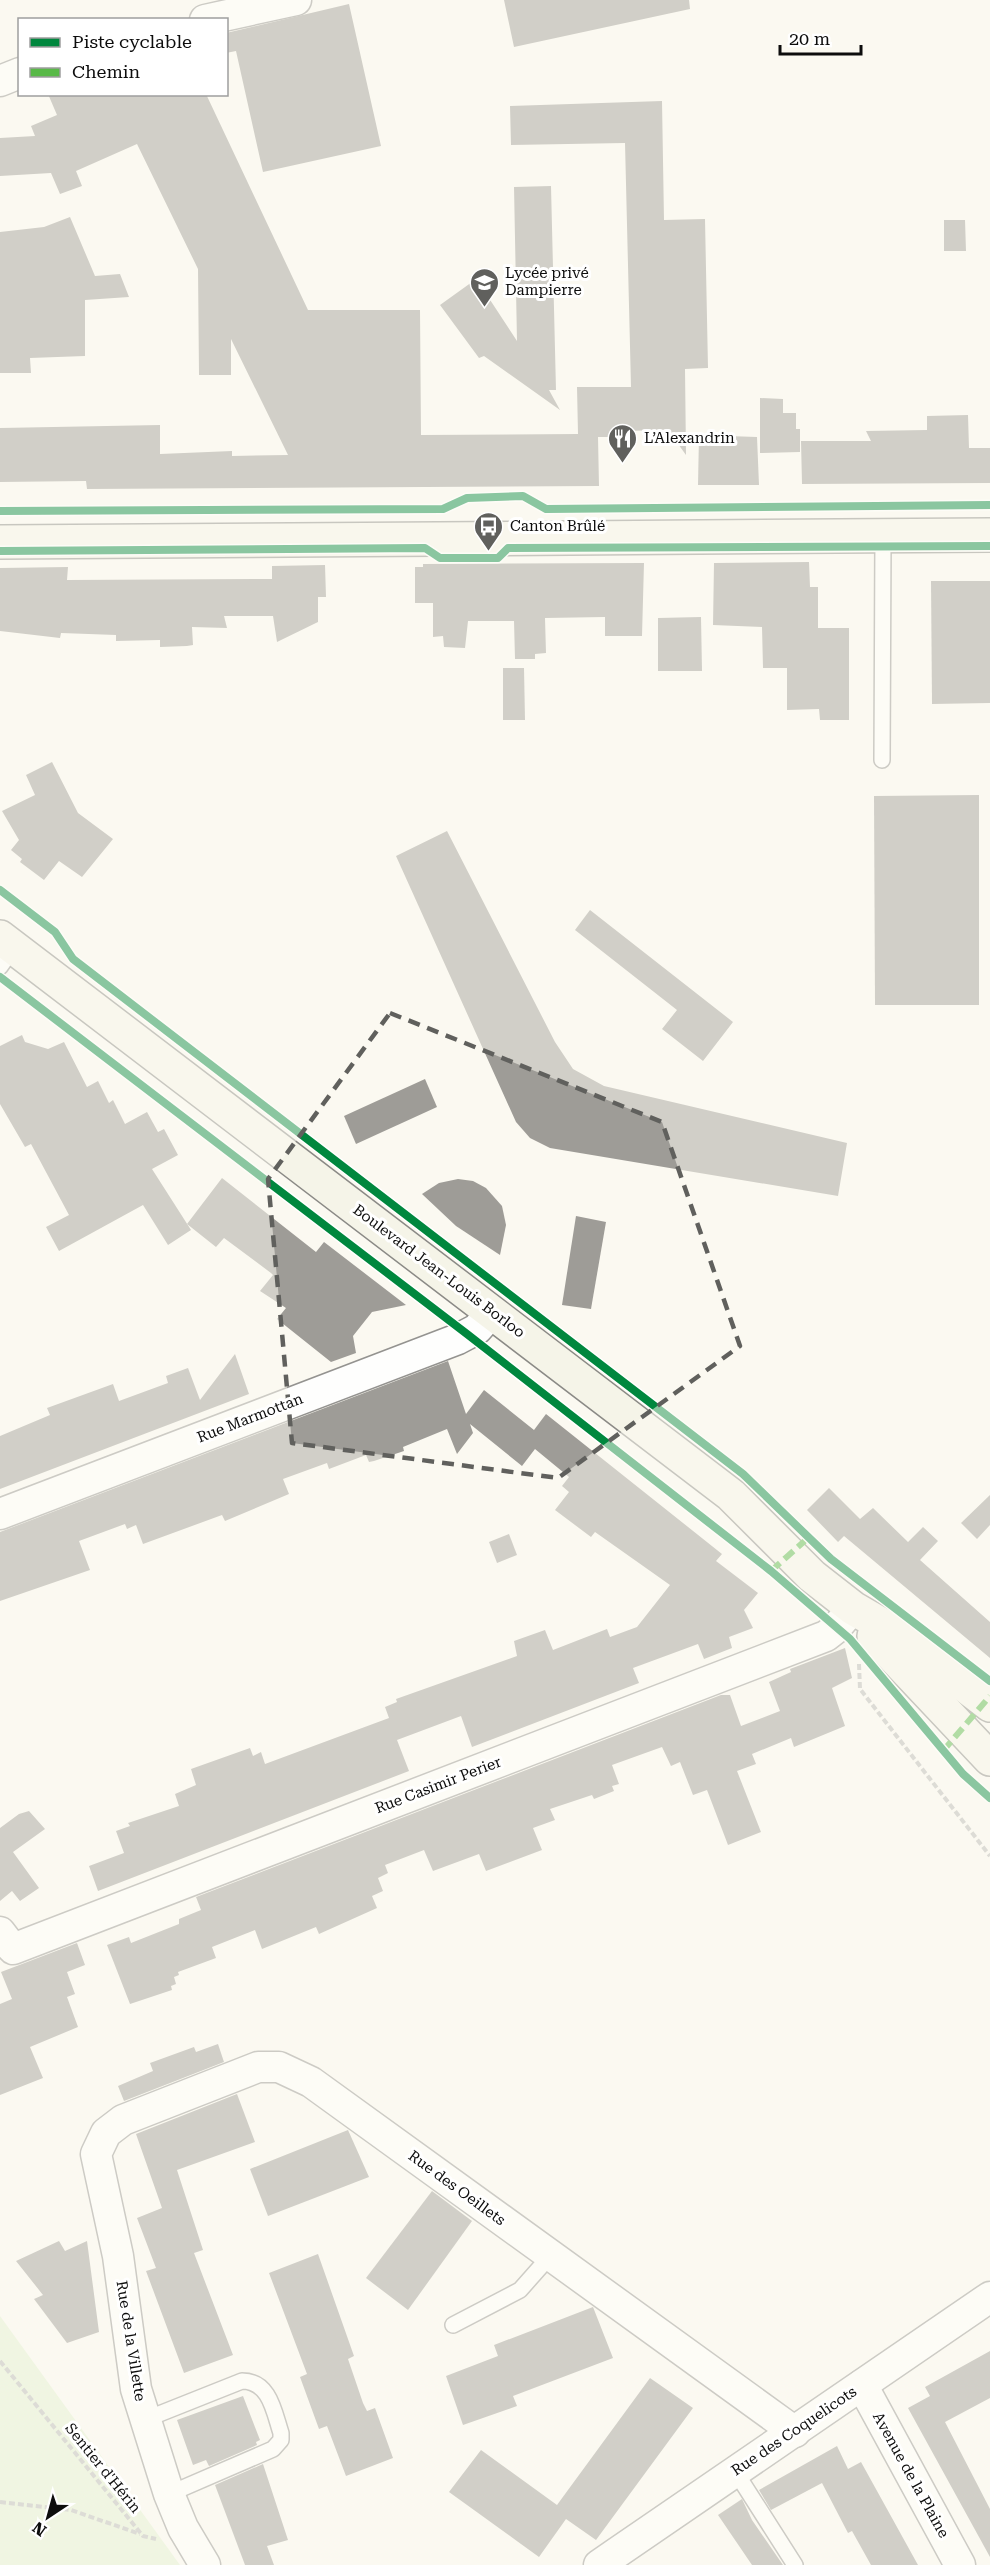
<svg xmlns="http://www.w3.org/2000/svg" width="990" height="2565" font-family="'Roboto Serif',serif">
  <rect width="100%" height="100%" fill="#fbf9f1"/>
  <path fill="#e2f0d1" d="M0,2316L180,2565H0Z"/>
  <g fill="#9e9c97">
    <path d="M504,0H689L690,9L514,47Z"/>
    <path d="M349,4L381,146L263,172L236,51L226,53V33Z"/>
    <path d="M48,94H206L308,310H420L421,435L578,434L577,387H631L625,143L511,145L510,106L662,101L664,220L705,219L708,368L685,369L686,455L668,430L623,431L615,437H598L599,486L87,489L86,481L0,482V428L160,425V454L232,451V456L288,455L231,339V375H199L198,269L137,144L76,171L82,186L60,194L51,173L0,176V138L35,136L31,126L57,115Z"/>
    <path d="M551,186L556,390H549L560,410L484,356L479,358L440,305L472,282L475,287L479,283L517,341L514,187Z"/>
    <path d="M70,217L95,276L120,274L129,297L85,300V356L30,358L31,373H0V232L44,227Z"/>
    <path d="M944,220H965L966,251H944Z"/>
    <path d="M760,398L783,399V413H796V429H800V452L760,453Z"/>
    <path d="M968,415L969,448H990V483L802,484L801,441H871L866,431L927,430V416Z"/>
    <path d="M699,435L757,437L759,485H698Z"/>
    <path d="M809,562L810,587H818V628H849V720H820L819,709L787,710V668H763L762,627L713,625L714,563Z"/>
    <path d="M644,563L642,636H605V617L545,618L546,653L535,654V659H515L514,621H468L465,648L444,647L443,636L433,637V603H415V567H423V564Z"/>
    <path d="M325,565L326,597H318V622L277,642L273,616H224L227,628L192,627L193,645L187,646L160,647V640L116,641V635L61,633L60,638L0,631V568L68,567L67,580L272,579V566Z"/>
    <path d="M931,581H990V703L932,704Z"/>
    <path d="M701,617L702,671H658V618Z"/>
    <path d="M503,668H524L525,720H503Z"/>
    <path d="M52,762L78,813L113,839L82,877L59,861L44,880L20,862L22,859L11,850L19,840L2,811L35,795L26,775Z"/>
    <path d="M979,795V1005H875L874,796Z"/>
    <path d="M447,831L555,1042L573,1069L604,1086L847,1143L838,1196L550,1148L530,1138L516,1122L396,856Z"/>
    <path d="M590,910L733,1022L703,1061L662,1029L677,1010L575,930Z"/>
    <path d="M22,1035L25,1042L48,1049L64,1042L87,1087L98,1081L109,1103L113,1100L125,1124L147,1112L158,1132L164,1129L178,1155L152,1169L191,1230L168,1245L143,1205L59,1251L46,1227L69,1215L31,1144L25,1147L0,1104V1046Z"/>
    <path d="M425,1079L437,1107L356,1144L344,1116Z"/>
    <path d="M222,1178L316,1252L324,1242L406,1305L372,1312L353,1336L356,1353L331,1362L277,1319L286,1308L260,1291L273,1275L271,1273L224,1238L216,1247L187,1224Z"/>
    <path d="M458,1179L473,1181L486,1188L502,1206L506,1225L500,1255L456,1226L422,1194L439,1183Z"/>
    <path d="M576,1216L606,1222L591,1309L562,1305Z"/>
    <path d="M235,1354L249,1394L0,1489V1436L50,1415L47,1408L113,1384L119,1401L168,1383L166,1376L188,1368L200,1400Z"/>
    <path d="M448,1361L466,1414L484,1390L534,1430L546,1414L722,1554L716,1561L758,1593L744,1610L753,1628L729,1637L732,1648L704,1659L698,1644L633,1668L639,1683L472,1747L461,1716L397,1740L409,1771L98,1891L89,1866L124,1853L116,1831L130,1826L128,1823L179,1806L175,1794L196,1785L191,1769L250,1748L253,1756L261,1752L265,1764L389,1718L385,1707L397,1702L396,1699L517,1656L514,1641L545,1630L553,1650L607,1629L610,1637L637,1627L670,1585L595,1532L591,1537L555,1510L569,1492L562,1486L569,1477L535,1449L522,1466L470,1424L473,1433L457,1454L447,1429L403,1447L404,1451L374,1461L369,1462L366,1455L329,1469L327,1463L283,1479L289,1494L225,1521L222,1515L143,1544L136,1525L127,1529L125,1524L79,1541L90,1570L0,1601V1532Z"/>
    <path d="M829,1488L860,1519L873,1508L908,1542L923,1527L938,1541L920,1560L990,1622V1658L844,1536L838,1542L807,1510Z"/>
    <path d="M990,1495V1525L977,1539L961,1523Z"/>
    <path d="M509,1534L517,1555L497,1563L489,1542Z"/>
    <path d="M845,1648L852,1678L832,1688L845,1726L794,1747L791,1738L752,1754L756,1764L737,1771L761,1832L728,1845L707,1790L693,1795L680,1762L671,1766L662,1747L612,1765L619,1784L612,1786L614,1791L594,1799L592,1795L550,1809L555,1820L533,1828L542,1850L486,1871L479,1854L433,1871L424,1850L385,1865L388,1873L378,1878L383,1891L372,1896L377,1908L319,1934L316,1927L262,1949L255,1930L212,1947L216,1958L178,1972L179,1975L174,1977L176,1984L171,1986L172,1990L130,2004L107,1945L129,1937L131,1943L179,1924V1919L201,1910L196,1897L721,1695H730L741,1726L780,1711L769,1682L791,1672L790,1669Z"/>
    <path d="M29,1811L45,1829L13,1852L39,1888L20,1901L12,1891L0,1901V1828L19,1814Z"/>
    <path d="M77,1943L85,1965L67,1972L75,1994L67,1997L78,2027L30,2047L43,2078L0,2095V2004L12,1999L1,1972Z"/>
    <path d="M218,2044L224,2062L124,2101L118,2086L153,2071L150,2063L194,2047L196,2052Z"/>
    <path d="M237,2094L255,2142L177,2170L203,2250L194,2253L233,2355L184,2373L146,2271L156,2268L137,2218L162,2208L136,2134Z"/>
    <path d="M348,2130L369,2177L268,2216L250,2169Z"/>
    <path d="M432,2191L472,2221L408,2310L366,2278Z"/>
    <path d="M59,2241L65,2251L87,2241L99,2332L67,2343L34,2299L43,2295L16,2261Z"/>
    <path d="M318,2254L354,2356L348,2359L363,2403L367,2411L375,2408L393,2458L346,2476L327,2426L319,2429L300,2377L307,2374L269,2273Z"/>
    <path d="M593,2307L613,2358L513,2396L517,2406L463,2425L446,2376L498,2356L494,2345Z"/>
    <path d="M990,2351V2398L945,2422L990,2509V2557L908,2408L930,2396L925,2387Z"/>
    <path d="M650,2378L693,2408L596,2540L566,2519L539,2557L449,2492L481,2450L557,2505Z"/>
    <path d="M243,2396L260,2440L256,2442L257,2445L209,2466L206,2460L193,2465L177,2420Z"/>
    <path d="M837,2446L848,2469L861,2462L918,2565H871L852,2531L848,2533L822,2483L771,2510L759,2490Z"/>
    <path d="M263,2464L288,2540L267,2546L274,2565H245L215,2485Z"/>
    <path d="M742,2499L752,2520L783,2565H752L718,2515Z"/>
  </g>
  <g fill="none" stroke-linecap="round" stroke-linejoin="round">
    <defs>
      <g id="lane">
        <path d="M882,760L883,536"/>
        <path d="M0,967L15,946"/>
        <path d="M453,2325L520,2290L551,2255"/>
        <path d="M144,2420L242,2381C270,2381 274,2412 281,2433V2440L273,2449L169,2494"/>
        <path d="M735,2471L795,2565"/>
      </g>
      <g id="street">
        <path d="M205,20L296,0"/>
        <path d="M0,81L20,73"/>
        <path d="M0,1514L458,1339L477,1329L492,1312"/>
        <path d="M0,1932L13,1949L826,1636L835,1629L853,1608"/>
        <path d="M862,2385L960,2565"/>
        <path d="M205,2565L183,2528L169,2494L136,2389L118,2256L96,2154L106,2133L123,2120L258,2067H279L311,2082L795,2432"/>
        <path d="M599,2565L990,2297"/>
      </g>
      <g id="secondary">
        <path d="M0,542L990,535"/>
        <path d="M0,937L731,1495L812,1576L853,1608L896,1633L990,1705"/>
        <path d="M874,1636L990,1759"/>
      </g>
    </defs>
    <use href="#lane" stroke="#949390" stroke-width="18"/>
    <use href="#street" stroke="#949390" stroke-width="33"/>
    <use href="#secondary" stroke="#8b8a86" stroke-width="36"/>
    <g stroke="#b8b8b6" stroke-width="4" stroke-dasharray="6 3" stroke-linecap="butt">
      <path d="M859,1664L860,1689L990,1856"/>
      <path d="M0,2361L143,2536L156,2539"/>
      <path d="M0,2502L71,2510L140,2534"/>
    </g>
    <use href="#lane" stroke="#fefefd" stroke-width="15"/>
    <use href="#street" stroke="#fefefd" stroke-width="30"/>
    <use href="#secondary" stroke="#f5f4e8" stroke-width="33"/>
    <g stroke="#58b947" stroke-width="6" stroke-dasharray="12 6" stroke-linecap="butt">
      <path d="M771,1571L808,1538"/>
      <path d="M943,1751L990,1696"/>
    </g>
    <defs>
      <g id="cycleway">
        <path d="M0,511L443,509L467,498L523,496L546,509L990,505"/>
        <path d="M0,551L425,548L440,558H498L508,548L990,546"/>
        <path d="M0,890L55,932L73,959L743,1474L831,1559L990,1681"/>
        <path d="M0,977L467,1334L771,1571L850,1639L963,1774L990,1798"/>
      </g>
    </defs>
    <use href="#cycleway" stroke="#fff" stroke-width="11"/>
    <use href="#cycleway" stroke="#00873e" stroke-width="8"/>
  </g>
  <path d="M0 0H990V2565H0ZM390,1013L662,1122L740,1346L558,1478L292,1443L268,1179Z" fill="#fbf9f1" fill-opacity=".55" fill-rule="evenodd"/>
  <path fill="none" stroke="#60605d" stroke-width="4.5" stroke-dasharray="12 8" stroke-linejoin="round" d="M390,1013L662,1122L740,1346L558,1478L292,1443L268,1179Z"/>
  <defs>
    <symbol id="school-pin" viewBox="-11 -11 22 30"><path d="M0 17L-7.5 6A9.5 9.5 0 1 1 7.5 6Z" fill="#60605d" stroke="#fff"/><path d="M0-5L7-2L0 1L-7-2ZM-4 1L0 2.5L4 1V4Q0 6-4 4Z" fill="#fff"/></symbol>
    <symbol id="restaurant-pin" viewBox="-11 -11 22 30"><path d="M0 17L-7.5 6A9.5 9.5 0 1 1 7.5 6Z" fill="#60605d" stroke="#fff"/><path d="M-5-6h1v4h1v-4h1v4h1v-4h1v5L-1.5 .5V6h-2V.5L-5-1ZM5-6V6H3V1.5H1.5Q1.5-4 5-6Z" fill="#fff"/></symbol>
    <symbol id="bus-pin" viewBox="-11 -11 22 30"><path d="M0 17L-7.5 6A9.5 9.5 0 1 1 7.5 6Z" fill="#60605d" stroke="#fff"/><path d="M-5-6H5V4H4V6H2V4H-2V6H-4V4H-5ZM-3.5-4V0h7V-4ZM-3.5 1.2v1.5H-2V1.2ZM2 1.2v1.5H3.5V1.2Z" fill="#fff"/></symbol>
  </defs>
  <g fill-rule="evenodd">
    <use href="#school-pin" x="468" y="266" width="33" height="45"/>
    <use href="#restaurant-pin" x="606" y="422" width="33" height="45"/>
    <use href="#bus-pin" x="472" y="510" width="33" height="45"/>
  </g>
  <g text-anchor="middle" stroke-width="6" stroke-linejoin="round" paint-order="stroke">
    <g font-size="15" fill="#0d0d0d" stroke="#fff" text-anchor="start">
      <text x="505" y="278">Lycée privé<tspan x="505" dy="17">Dampierre</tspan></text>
      <text x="644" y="443">L’Alexandrin</text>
      <text x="510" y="531">Canton Brûlé</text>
    </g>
    <g font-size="15" fill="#0d0d0d" stroke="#fff">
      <text transform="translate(439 1271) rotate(37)" y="5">Boulevard Jean-Louis Borloo</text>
      <text transform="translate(250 1418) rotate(-21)" y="5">Rue Marmottan</text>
      <text transform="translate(438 1785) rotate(-21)" y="5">Rue Casimir Perier</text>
      <text transform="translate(457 2188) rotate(36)" y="5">Rue des Oeillets</text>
      <text transform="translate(131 2341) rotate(81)" y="5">Rue de la Villette</text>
      <text transform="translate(794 2431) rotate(-34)" y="5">Rue des Coquelicots</text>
      <text transform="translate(103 2468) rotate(51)" y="5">Sentier d'Hérin</text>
      <text transform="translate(911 2475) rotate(61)" y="5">Avenue de la Plaine</text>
    </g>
  </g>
  <rect x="18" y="18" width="210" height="78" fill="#ffffff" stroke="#9e9e9e" stroke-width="1.5"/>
  <rect x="30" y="38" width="30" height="9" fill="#00873e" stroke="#9e9e9e" stroke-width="1.5"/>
  <text x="72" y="48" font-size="18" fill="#0d0d0d">Piste cyclable</text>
  <rect x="30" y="68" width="30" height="9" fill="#58b947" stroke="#9e9e9e" stroke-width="1.5"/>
  <text x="72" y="78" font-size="18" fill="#0d0d0d">Chemin</text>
  <g transform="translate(48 2517) rotate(216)" stroke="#ffffff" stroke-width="4.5" paint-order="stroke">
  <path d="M0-4.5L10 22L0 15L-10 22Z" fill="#0d0d0d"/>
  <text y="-9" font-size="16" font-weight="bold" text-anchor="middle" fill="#0d0d0d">N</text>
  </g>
  <path d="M780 45v9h81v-9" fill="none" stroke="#0d0d0d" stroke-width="3"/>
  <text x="789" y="45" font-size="18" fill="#0d0d0d" stroke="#ffffff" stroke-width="4.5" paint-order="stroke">20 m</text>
</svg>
